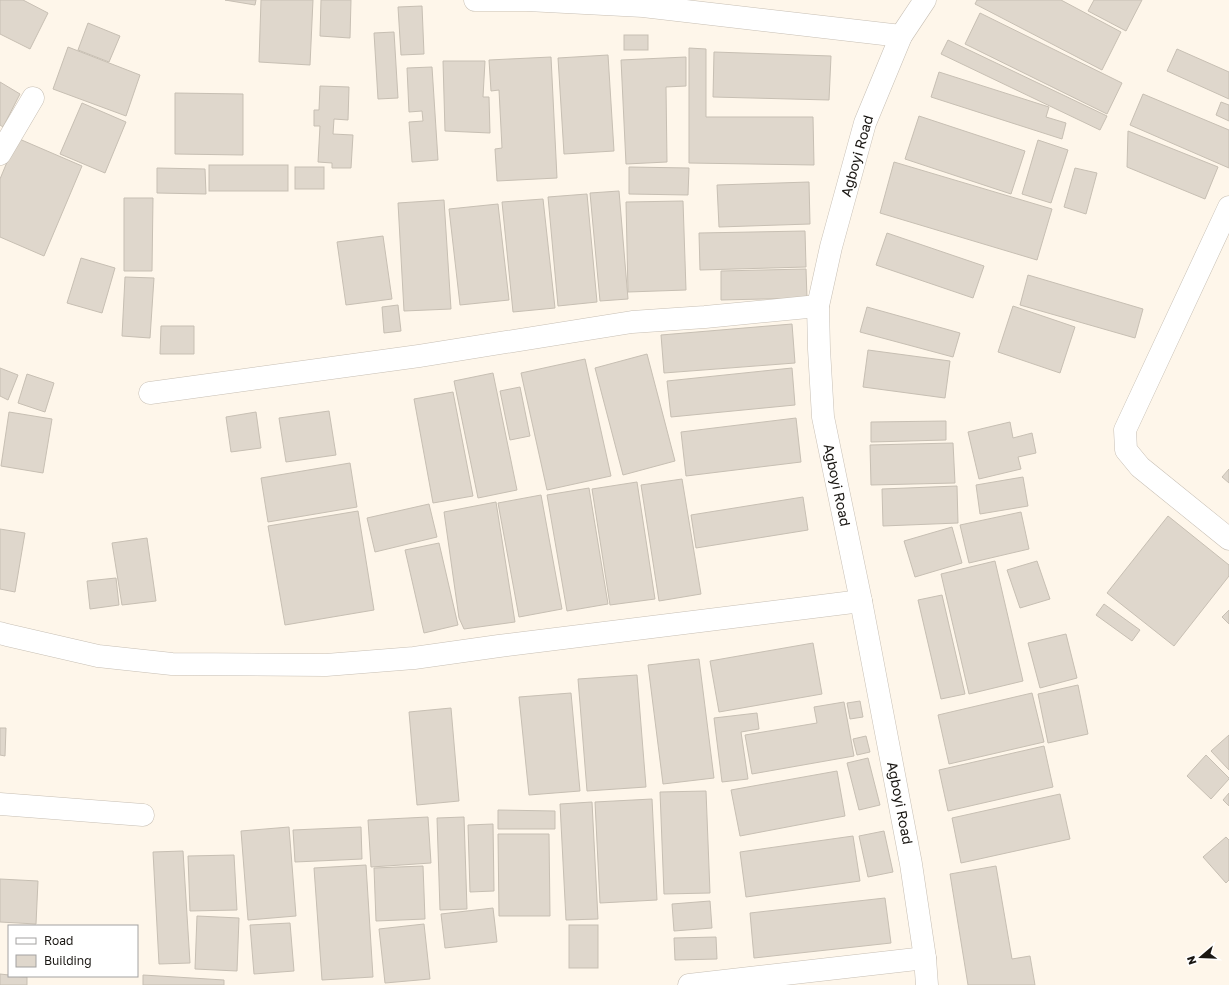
<svg xmlns="http://www.w3.org/2000/svg" width="1229" height="985" font-family="'Golos Text',sans-serif">
  <rect width="100%" height="100%" fill="#fef6ea"/>
  <g fill="#dfd7cc" stroke="#c7bfb3">
    <path d="M0,0H23L48,13L30,49L0,34Z"/>
    <path d="M225,0H256L255,5Z"/>
    <path d="M261,0H313L310,65L259,62Z"/>
    <path d="M321,0H351L350,38L320,36Z"/>
    <path d="M977,0H1061L1121,32L1102,70L975,4Z"/>
    <path d="M1094,0H1142L1126,31L1088,11Z"/>
    <path d="M422,6L424,54L401,55L398,7Z"/>
    <path d="M980,13L1122,83L1107,114L965,44Z"/>
    <path d="M88,23L120,36L109,62L78,50Z"/>
    <path d="M394,32L398,98L378,99L374,33Z"/>
    <rect x="624" y="35" width="24" height="15"/>
    <path d="M948,40L1107,116L1100,130L941,54Z"/>
    <path d="M68,47L140,75L126,116L53,89Z"/>
    <path d="M689,48L706,49V117H813L814,165L689,163Z"/>
    <path d="M1177,49L1229,72V99L1167,71Z"/>
    <path d="M714,52L831,56L829,100L713,97Z"/>
    <path d="M608,55L614,151L564,154L558,58Z"/>
    <path d="M551,57L557,178L497,181L495,149L502,148L499,90L491,91L489,60Z"/>
    <path d="M686,57V86L666,87L667,162L626,164L621,60Z"/>
    <path d="M443,61H485L483,97H489L490,133L445,131Z"/>
    <path d="M432,67L438,160L412,162L409,122L423,121L422,111L409,112L407,68Z"/>
    <path d="M939,72L1049,107L1046,117L1066,123L1062,139L931,97Z"/>
    <path d="M0,82L20,94L3,127L0,125Z"/>
    <path d="M320,86L349,87L348,120L334,119L333,134L353,135L351,168H332V163L318,162L320,126H314V110H319Z"/>
    <path d="M175,93L243,94V155L175,154Z"/>
    <path d="M1143,94L1229,130V168L1130,125Z"/>
    <path d="M1221,102L1229,105V121L1216,115Z"/>
    <path d="M82,103L126,122L105,173L60,154Z"/>
    <path d="M919,116L1025,151L1011,194L905,159Z"/>
    <path d="M1128,131L1218,167L1205,199L1127,167Z"/>
    <path d="M17,138L82,166L44,256L0,237V179Z"/>
    <path d="M1038,140L1068,150L1051,203L1022,194Z"/>
    <path d="M894,162L1052,209L1037,260L880,213Z"/>
    <rect x="209" y="165" width="79" height="26"/>
    <rect x="295" y="167" width="29" height="22"/>
    <path d="M629,167L689,168L688,195L629,194Z"/>
    <path d="M157,168L205,169L206,194L157,193Z"/>
    <path d="M1075,168L1097,173L1086,214L1064,207Z"/>
    <path d="M809,182L810,224L719,227L717,185Z"/>
    <path d="M619,191L628,299L600,301L590,193Z"/>
    <path d="M587,194L597,302L558,306L548,197Z"/>
    <path d="M124,198H153L152,271H124Z"/>
    <path d="M543,199L555,308L513,312L502,202Z"/>
    <path d="M444,200L451,309L404,311L398,203Z"/>
    <path d="M683,201L686,290L628,292L626,202Z"/>
    <path d="M498,204L509,300L460,305L449,209Z"/>
    <path d="M805,231L806,267L700,270L699,233Z"/>
    <path d="M887,233L984,266L973,298L876,265Z"/>
    <path d="M383,236L392,299L346,305L337,242Z"/>
    <path d="M81,258L115,268L102,313L67,303Z"/>
    <path d="M806,269L807,298L721,300V271Z"/>
    <path d="M1028,275L1143,309L1135,338L1020,305Z"/>
    <path d="M125,277L154,278L150,338L122,336Z"/>
    <path d="M398,305L401,331L384,333L382,307Z"/>
    <path d="M1013,306L1075,327L1060,373L998,352Z"/>
    <path d="M867,307L960,333L953,357L860,332Z"/>
    <path d="M792,324L795,363L664,373L661,335Z"/>
    <path d="M161,326H194V354H160Z"/>
    <path d="M868,350L950,361L945,398L863,387Z"/>
    <path d="M647,354L675,461L623,475L595,368Z"/>
    <path d="M585,359L611,476L547,490L521,373Z"/>
    <path d="M0,368L18,375L8,400L0,396Z"/>
    <path d="M792,368L795,405L671,417L667,381Z"/>
    <path d="M493,373L517,490L478,498L454,381Z"/>
    <path d="M27,374L54,383L45,412L18,403Z"/>
    <path d="M520,387L530,436L510,440L500,391Z"/>
    <path d="M453,392L473,496L433,503L414,399Z"/>
    <path d="M329,411L336,455L286,462L279,418Z"/>
    <path d="M9,412L52,419L43,473L1,466Z"/>
    <path d="M256,412L261,448L231,452L226,417Z"/>
    <path d="M796,418L801,462L686,476L681,432Z"/>
    <path d="M946,421V440L871,442V422Z"/>
    <path d="M1010,422L1013,438L1032,433L1036,453L1018,457L1021,469L979,479L968,432Z"/>
    <path d="M953,443L955,483L871,485L870,445Z"/>
    <path d="M350,463L357,507L268,522L261,478Z"/>
    <path d="M1229,469V483L1222,477Z"/>
    <path d="M1023,477L1028,506L980,514L976,485Z"/>
    <path d="M682,479L701,594L659,601L641,485Z"/>
    <path d="M637,482L655,599L610,605L592,489Z"/>
    <path d="M957,486L958,523L883,526L882,489Z"/>
    <path d="M589,488L608,604L567,611L547,495Z"/>
    <path d="M541,495L562,609L519,617L498,503Z"/>
    <path d="M803,497L808,530L696,548L691,515Z"/>
    <path d="M496,502L515,622L464,629L459,618L444,512Z"/>
    <path d="M429,504L437,537L375,552L367,518Z"/>
    <path d="M358,511L374,610L285,625L268,526Z"/>
    <path d="M1021,512L1029,549L969,563L960,525Z"/>
    <path d="M1168,516L1229,565V576L1174,646L1107,593Z"/>
    <path d="M952,527L962,563L915,577L904,541Z"/>
    <path d="M0,529L25,533L15,592L0,589Z"/>
    <path d="M147,538L156,601L122,605L112,543Z"/>
    <path d="M439,543L458,625L424,633L405,550Z"/>
    <path d="M995,561L1023,681L969,694L941,574Z"/>
    <path d="M1037,561L1050,599L1020,608L1007,570Z"/>
    <path d="M116,578L119,605L90,609L87,581Z"/>
    <path d="M942,595L965,694L941,699L918,600Z"/>
    <path d="M1104,604L1140,630L1132,641L1096,615Z"/>
    <path d="M1229,610V624L1222,617Z"/>
    <path d="M1066,634L1077,678L1040,688L1028,643Z"/>
    <path d="M813,643L822,694L719,712L710,661Z"/>
    <path d="M699,659L714,778L663,784L648,665Z"/>
    <path d="M637,675L646,787L587,791L578,679Z"/>
    <path d="M1078,685L1088,734L1048,743L1038,694Z"/>
    <path d="M571,693L580,791L529,795L519,697Z"/>
    <path d="M1032,693L1044,742L949,764L938,715Z"/>
    <path d="M860,701L863,717L850,719L847,703Z"/>
    <path d="M844,702L854,756L752,774L745,735L817,723L814,707Z"/>
    <path d="M451,708L459,801L417,805L409,712Z"/>
    <path d="M757,713L759,729L741,732L748,779L722,782L714,718Z"/>
    <path d="M0,728H6L5,756L0,755Z"/>
    <path d="M1229,735V770L1211,751Z"/>
    <path d="M866,736L870,752L857,755L853,739Z"/>
    <path d="M1044,746L1053,787L948,811L939,770Z"/>
    <path d="M1206,755L1229,778V779L1211,799L1187,776Z"/>
    <path d="M868,758L880,805L859,810L847,763Z"/>
    <path d="M837,771L845,816L740,836L731,790Z"/>
    <path d="M706,791L710,893L664,894L660,792Z"/>
    <path d="M1229,793V806L1223,800Z"/>
    <path d="M1060,794L1070,839L961,863L952,818Z"/>
    <path d="M652,799L657,900L600,903L595,802Z"/>
    <path d="M592,802L598,919L566,920L560,804Z"/>
    <path d="M498,810L555,811V829H498Z"/>
    <path d="M428,817L431,863L371,867L368,820Z"/>
    <path d="M464,817L467,909L440,910L437,818Z"/>
    <path d="M493,824L494,891L470,892L468,825Z"/>
    <path d="M289,827L296,916L248,920L241,831Z"/>
    <path d="M361,827L362,859L295,862L293,830Z"/>
    <path d="M884,831L893,872L868,877L859,836Z"/>
    <path d="M498,834H549L550,916H499Z"/>
    <path d="M853,836L860,881L746,897L740,852Z"/>
    <path d="M1226,837L1229,840V880L1226,883L1203,857Z"/>
    <path d="M183,851L190,963L159,964L153,852Z"/>
    <path d="M234,855L237,910L190,911L188,856Z"/>
    <path d="M366,865L373,977L322,980L314,868Z"/>
    <path d="M423,866L425,919L376,921L374,868Z"/>
    <path d="M996,866L1012,959L1030,956L1035,985H968L950,874Z"/>
    <path d="M0,879L38,881L36,924L0,922Z"/>
    <path d="M885,898L891,943L754,958L750,913Z"/>
    <path d="M710,901L712,928L674,931L672,904Z"/>
    <path d="M493,908L497,942L445,948L441,914Z"/>
    <path d="M197,916L239,918L237,971L195,969Z"/>
    <path d="M290,923L294,971L254,974L250,925Z"/>
    <path d="M424,924L430,979L385,983L379,929Z"/>
    <rect x="569" y="925" width="29" height="43"/>
    <path d="M716,937L717,959L675,960L674,938Z"/>
    <path d="M0,974L9,975V976L27,977V985H0Z"/>
    <path d="M143,975L224,980V985H143Z"/>
  </g>
  <g fill="none" stroke-linecap="round" stroke-linejoin="round">
    <defs>
      <g id="minor">
        <path d="M475,0H527L643,6L901,36"/>
        <path d="M925,0L901,36L865,123L831,247L818,306L819,349L823,417L861,601L911,864L925,958L927,985"/>
        <path d="M0,154L33,98"/>
        <path d="M1229,207L1125,430L1126,450L1140,467L1229,539"/>
        <path d="M150,393L419,356L632,322L705,317L818,306"/>
        <path d="M0,633L7,635L98,656L172,664L326,665L414,658L499,646L861,601"/>
        <path d="M0,804L143,815"/>
        <path d="M689,985L925,958"/>
      </g>
    </defs>
    <use href="#minor" stroke="#c7bfb4" stroke-width="23"/>
    <use href="#minor" stroke="#fff" stroke-width="22"/>
  </g>
  <g text-anchor="middle" stroke-width="3.5" stroke-linejoin="round" paint-order="stroke">
    <g font-size="14" fill="#1a1713" stroke="#fff">
      <text transform="translate(857 156) rotate(-74)" y="5">Agboyi Road</text>
      <text transform="translate(837 485) rotate(78)" y="5">Agboyi Road</text>
      <text transform="translate(900 803) rotate(79)" y="5">Agboyi Road</text>
    </g>
  </g>
  <rect x="8" y="925" width="130" height="52" fill="#ffffff" stroke="#a3a2a1"/>
  <rect x="16" y="938" width="20" height="6" fill="#ffffff" stroke="#a3a2a1"/>
  <text x="44" y="945" font-size="12" fill="#1a1713">Road</text>
  <rect x="16" y="955" width="20" height="12" fill="#dfd7cc" stroke="#a3a2a1"/>
  <text x="44" y="965" font-size="12" fill="#1a1713">Building</text>
  <g transform="translate(1201 957) rotate(251)" stroke="#ffffff" stroke-width="3" paint-order="stroke">
  <path d="M0-3L7 15L0 10L-7 15Z" fill="#1a1713"/>
  <text y="-6" font-size="11" font-weight="bold" text-anchor="middle" fill="#1a1713">N</text>
  </g>
</svg>
